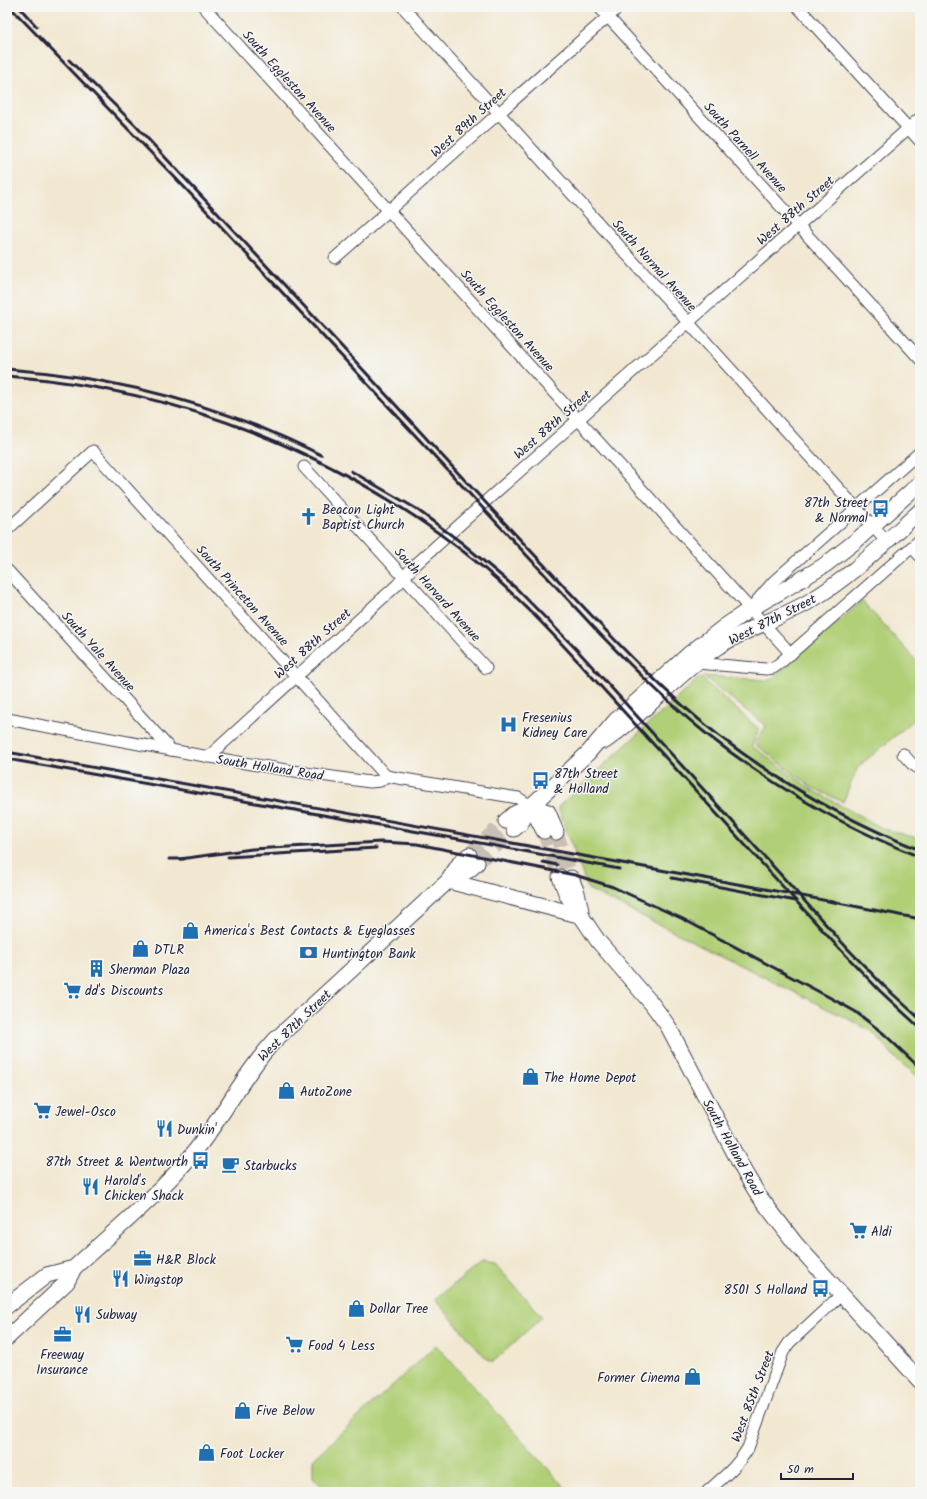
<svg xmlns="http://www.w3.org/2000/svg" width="927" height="1499" font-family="Kalam,sans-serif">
  <rect width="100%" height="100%" fill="#f6f6f2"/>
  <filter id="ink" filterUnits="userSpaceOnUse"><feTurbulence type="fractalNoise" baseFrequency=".025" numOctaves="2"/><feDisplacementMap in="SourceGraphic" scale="8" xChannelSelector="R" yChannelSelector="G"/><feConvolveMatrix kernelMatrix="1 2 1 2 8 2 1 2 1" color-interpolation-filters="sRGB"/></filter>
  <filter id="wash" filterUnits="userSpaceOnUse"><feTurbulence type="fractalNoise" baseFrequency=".012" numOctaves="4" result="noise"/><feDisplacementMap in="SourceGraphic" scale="16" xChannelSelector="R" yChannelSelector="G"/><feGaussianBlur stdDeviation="0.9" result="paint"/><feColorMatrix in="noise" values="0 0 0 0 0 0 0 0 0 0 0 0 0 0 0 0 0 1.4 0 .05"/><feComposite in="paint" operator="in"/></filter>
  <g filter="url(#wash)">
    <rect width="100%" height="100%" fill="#f2e8d2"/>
    <g fill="#b0cf76" stroke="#697858">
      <path d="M862,601L920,665V715L858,767L843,802L811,787L755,744L766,726L703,676L770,680Z"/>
      <path d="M700,677L759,729L752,746L809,788L882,828L920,839V1078L897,1060L872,1031L588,889L558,807Z"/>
      <path d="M482,1262L495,1264L542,1317L493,1362L486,1358L436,1301L437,1298Z"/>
      <path d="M436,1345L569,1492H327L313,1477V1459Z"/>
    </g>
  </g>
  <g filter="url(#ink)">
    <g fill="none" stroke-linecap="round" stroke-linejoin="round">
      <g stroke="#c8c0b4" stroke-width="15" stroke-dasharray="15 8" stroke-linecap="butt">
        <path d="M544,831L560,877"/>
        <path d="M556,832L571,878"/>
        <path d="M469,855L506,821"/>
        <path d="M477,863L514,829"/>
      </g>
      <defs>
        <g id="street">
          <path d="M204,7L791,654"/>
          <path d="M403,7L886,541"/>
          <path d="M599,7L920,359"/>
          <path d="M798,7L920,141"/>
          <path d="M335,258L619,7"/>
          <path d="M304,467L486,668"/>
          <path d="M7,530L93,451L386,776"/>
          <path d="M912,547L920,556"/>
          <path d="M7,570L171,750"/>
          <path d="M755,603L774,581L920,452"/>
          <path d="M697,663L766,669L773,668L780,663L920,540"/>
          <path d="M7,719C128,742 248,766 370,782L380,781L386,776L518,798L531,806"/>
          <path d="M903,754L912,764L920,769"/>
          <path d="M208,757L397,585L414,566L496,492L920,118"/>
          <path d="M707,1492C722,1478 738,1466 748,1448L783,1352L789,1343L842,1294"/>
        </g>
        <g id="secondary">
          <path d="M605,741C644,714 676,675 716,648C744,629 780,619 810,601C851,577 885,542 920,511"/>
          <path d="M531,806L548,812L556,832"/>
          <path d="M531,806L544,831"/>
          <path d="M506,821L514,814L531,806"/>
          <path d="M514,829L521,823L531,806L588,753L616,720L689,654L724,627L750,609L780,592L825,565L857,540L920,483"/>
          <path d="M560,877L567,895L598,941L652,1004L668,1026L745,1173L759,1196L795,1243L920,1381"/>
          <path d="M571,878L577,893L581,911"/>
          <path d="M450,880L469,870L477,863"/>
          <path d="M448,881L582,916"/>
          <path d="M7,1306L47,1275L74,1268"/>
          <path d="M7,1338L67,1282L74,1268C113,1232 156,1197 191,1156C222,1119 242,1076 275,1040L448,881L461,861L469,855"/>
        </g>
      </defs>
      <use href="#street" stroke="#414052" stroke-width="13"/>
      <use href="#secondary" stroke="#414052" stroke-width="17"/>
      <use href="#street" stroke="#fff" stroke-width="11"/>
      <use href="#secondary" stroke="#fff" stroke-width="15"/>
      <g stroke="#22223b" stroke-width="3">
        <path d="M10,7L186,189L600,634C635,670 670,705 709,736C773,786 844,827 920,857"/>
        <path d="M19,7L37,27"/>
        <path d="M69,60L135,125C232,229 330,333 426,438C476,493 527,547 578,601C622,648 667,695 718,735C780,783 848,821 920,850"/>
        <path d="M7,369C116,377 224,406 321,455"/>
        <path d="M7,376C180,389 345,455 479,564C533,609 578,662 625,713C696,790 765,868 836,945L880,991L920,1028"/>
        <path d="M351,471L415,508L462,543L517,589L578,651L848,949L884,986L920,1019"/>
        <path d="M7,752C249,795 490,839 732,883C795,894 857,907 920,919"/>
        <path d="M7,759L464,840L619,869"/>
        <path d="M228,857L376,848"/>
        <path d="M169,859H184"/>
        <path d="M180,859L252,849L381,842L417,844L575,875L613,887L683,919L840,1003L856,1012L884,1034L920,1068"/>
        <path d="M543,862L557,865"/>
        <path d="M672,878L796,901"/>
      </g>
    </g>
  </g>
  <defs>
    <symbol id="bus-bare" viewBox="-9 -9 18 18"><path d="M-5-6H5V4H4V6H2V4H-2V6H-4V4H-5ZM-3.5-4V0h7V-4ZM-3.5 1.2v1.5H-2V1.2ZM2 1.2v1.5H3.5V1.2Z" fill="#1f6fb2" stroke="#f6f6f2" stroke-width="2.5" paint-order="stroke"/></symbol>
    <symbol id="church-bare" viewBox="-9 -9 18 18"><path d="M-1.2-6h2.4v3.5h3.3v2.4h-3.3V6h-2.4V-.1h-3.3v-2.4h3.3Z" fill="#1f6fb2" stroke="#f6f6f2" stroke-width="2.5" paint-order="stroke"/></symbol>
    <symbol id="hospital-bare" viewBox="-9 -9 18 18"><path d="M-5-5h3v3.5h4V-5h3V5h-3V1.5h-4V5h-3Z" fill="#1f6fb2" stroke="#f6f6f2" stroke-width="2.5" paint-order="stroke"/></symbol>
    <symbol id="shop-bare" viewBox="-9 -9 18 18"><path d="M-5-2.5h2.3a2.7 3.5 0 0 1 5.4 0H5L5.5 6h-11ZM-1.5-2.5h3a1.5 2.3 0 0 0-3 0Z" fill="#1f6fb2" stroke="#f6f6f2" stroke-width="2.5" paint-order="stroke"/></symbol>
    <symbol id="bank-bare" viewBox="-9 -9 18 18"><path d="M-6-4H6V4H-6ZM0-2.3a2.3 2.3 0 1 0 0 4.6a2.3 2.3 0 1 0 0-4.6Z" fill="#1f6fb2" stroke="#f6f6f2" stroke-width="2.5" paint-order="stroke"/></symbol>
    <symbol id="building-bare" viewBox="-9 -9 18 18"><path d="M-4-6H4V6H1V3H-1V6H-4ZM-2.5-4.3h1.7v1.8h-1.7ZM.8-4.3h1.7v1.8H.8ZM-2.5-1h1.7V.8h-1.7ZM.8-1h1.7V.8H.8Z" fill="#1f6fb2" stroke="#f6f6f2" stroke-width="2.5" paint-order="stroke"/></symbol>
    <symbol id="supermarket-bare" viewBox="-9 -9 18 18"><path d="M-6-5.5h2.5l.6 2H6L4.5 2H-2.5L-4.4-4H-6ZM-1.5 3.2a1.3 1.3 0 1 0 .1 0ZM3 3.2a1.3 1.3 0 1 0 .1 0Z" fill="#1f6fb2" stroke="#f6f6f2" stroke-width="2.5" paint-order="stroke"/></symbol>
    <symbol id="restaurant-bare" viewBox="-9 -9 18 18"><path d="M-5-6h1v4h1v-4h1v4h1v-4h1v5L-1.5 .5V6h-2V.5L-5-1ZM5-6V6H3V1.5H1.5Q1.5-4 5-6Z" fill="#1f6fb2" stroke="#f6f6f2" stroke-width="2.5" paint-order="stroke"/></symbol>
    <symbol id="cafe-bare" viewBox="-9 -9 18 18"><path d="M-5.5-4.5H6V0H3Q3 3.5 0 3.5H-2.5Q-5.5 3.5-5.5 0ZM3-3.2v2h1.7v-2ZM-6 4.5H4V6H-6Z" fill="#1f6fb2" stroke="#f6f6f2" stroke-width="2.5" paint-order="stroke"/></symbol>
    <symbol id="office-bare" viewBox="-9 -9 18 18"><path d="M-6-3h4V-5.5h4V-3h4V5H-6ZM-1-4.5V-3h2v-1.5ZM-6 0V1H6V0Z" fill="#1f6fb2" stroke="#f6f6f2" stroke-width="2.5" paint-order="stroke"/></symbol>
  </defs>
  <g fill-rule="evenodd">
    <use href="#bus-bare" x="868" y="496" width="25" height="25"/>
    <use href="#church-bare" x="296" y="504" width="25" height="25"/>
    <use href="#hospital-bare" x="496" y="712" width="25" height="25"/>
    <use href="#bus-bare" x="528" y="768" width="25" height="25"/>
    <use href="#shop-bare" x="178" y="918" width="25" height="25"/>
    <use href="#shop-bare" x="128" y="936" width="25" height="25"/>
    <use href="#bank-bare" x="296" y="940" width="25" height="25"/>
    <use href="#building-bare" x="84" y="956" width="25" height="25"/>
    <use href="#supermarket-bare" x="60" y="978" width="25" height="25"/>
    <use href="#shop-bare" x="518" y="1064" width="25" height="25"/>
    <use href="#shop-bare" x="274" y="1078" width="25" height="25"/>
    <use href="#supermarket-bare" x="30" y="1098" width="25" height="25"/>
    <use href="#restaurant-bare" x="152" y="1116" width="25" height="25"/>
    <use href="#bus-bare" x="188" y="1148" width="25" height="25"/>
    <use href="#cafe-bare" x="218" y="1152" width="25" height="25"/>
    <use href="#restaurant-bare" x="78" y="1174" width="25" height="25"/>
    <use href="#supermarket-bare" x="846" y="1218" width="25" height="25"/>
    <use href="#office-bare" x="130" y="1246" width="25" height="25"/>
    <use href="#restaurant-bare" x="108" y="1266" width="25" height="25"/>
    <use href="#bus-bare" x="808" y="1276" width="25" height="25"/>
    <use href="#shop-bare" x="344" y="1296" width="25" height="25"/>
    <use href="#restaurant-bare" x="70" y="1302" width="25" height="25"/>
    <use href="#office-bare" x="50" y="1322" width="25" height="25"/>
    <use href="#supermarket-bare" x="282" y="1332" width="25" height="25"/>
    <use href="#shop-bare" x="680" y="1364" width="25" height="25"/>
    <use href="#shop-bare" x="230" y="1398" width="25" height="25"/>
    <use href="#shop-bare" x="194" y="1440" width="25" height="25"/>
  </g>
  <g text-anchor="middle" stroke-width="3" stroke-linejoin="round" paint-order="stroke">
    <g font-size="13" fill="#22223b" stroke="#f6f6f2">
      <text transform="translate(290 81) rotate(48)" y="5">South Eggleston Avenue</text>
      <text transform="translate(468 122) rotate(-42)" y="5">West 89th Street</text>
      <text transform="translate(746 147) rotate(48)" y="5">South Parnell Avenue</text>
      <text transform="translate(795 210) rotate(-41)" y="5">West 88th Street</text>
      <text transform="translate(655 265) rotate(48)" y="5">South Normal Avenue</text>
      <text transform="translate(508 320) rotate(48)" y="5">South Eggleston Avenue</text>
      <text transform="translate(552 424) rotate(-41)" y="5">West 88th Street</text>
      <text transform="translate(438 594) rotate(48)" y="5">South Harvard Avenue</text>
      <text transform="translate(243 595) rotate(48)" y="5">South Princeton Avenue</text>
      <text transform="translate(772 619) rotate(-27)" y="5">West 87th Street</text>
      <text transform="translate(312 643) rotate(-42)" y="5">West 88th Street</text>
      <text transform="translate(99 651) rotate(48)" y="5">South Yale Avenue</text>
      <text transform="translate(270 767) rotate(9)" y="5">South Holland Road</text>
      <text transform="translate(294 1025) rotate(-44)" y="5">West 87th Street</text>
      <text transform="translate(733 1147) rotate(61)" y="5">South Holland Road</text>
      <text transform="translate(752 1396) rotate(-69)" y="5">West 85th Street</text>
    </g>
    <g font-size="13" fill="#22223b" stroke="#f6f6f2" text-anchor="start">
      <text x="868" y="507" text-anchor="end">87th Street<tspan x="868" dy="15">&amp; Normal</tspan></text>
      <text x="322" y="514">Beacon Light<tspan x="322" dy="15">Baptist Church</tspan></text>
      <text x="522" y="722">Fresenius<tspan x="522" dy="15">Kidney Care</tspan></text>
      <text x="554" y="778">87th Street<tspan x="554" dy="15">&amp; Holland</tspan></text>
      <text x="204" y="935">America's Best Contacts &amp; Eyeglasses</text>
      <text x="154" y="954">DTLR</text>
      <text x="322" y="958">Huntington Bank</text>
      <text x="109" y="974">Sherman Plaza</text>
      <text x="85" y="995">dd's Discounts</text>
      <text x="544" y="1082">The Home Depot</text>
      <text x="300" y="1096">AutoZone</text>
      <text x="55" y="1116">Jewel-Osco</text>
      <text x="177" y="1134">Dunkin'</text>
      <text x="188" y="1166" text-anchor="end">87th Street &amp; Wentworth</text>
      <text x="244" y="1170">Starbucks</text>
      <text x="104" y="1185">Harold's<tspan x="104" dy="15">Chicken Shack</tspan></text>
      <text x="871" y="1236">Aldi</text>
      <text x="156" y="1264">H&amp;R Block</text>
      <text x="134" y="1284">Wingstop</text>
      <text x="807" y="1294" text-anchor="end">8501 S Holland</text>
      <text x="369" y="1313">Dollar Tree</text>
      <text x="96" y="1319">Subway</text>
      <text x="308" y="1350">Food 4 Less</text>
      <text x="62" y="1359" text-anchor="middle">Freeway<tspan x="62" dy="15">Insurance</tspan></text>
      <text x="680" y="1382" text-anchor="end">Former Cinema</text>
      <text x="256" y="1415">Five Below</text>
      <text x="220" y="1458">Foot Locker</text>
    </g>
  </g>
  <rect width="927" height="1499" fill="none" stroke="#f6f6f2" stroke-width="24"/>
  <path d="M781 1473v6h72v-6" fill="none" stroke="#22223b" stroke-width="2"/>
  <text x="787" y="1473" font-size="12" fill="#22223b" stroke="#f6f6f2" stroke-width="3" paint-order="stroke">50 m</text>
</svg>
